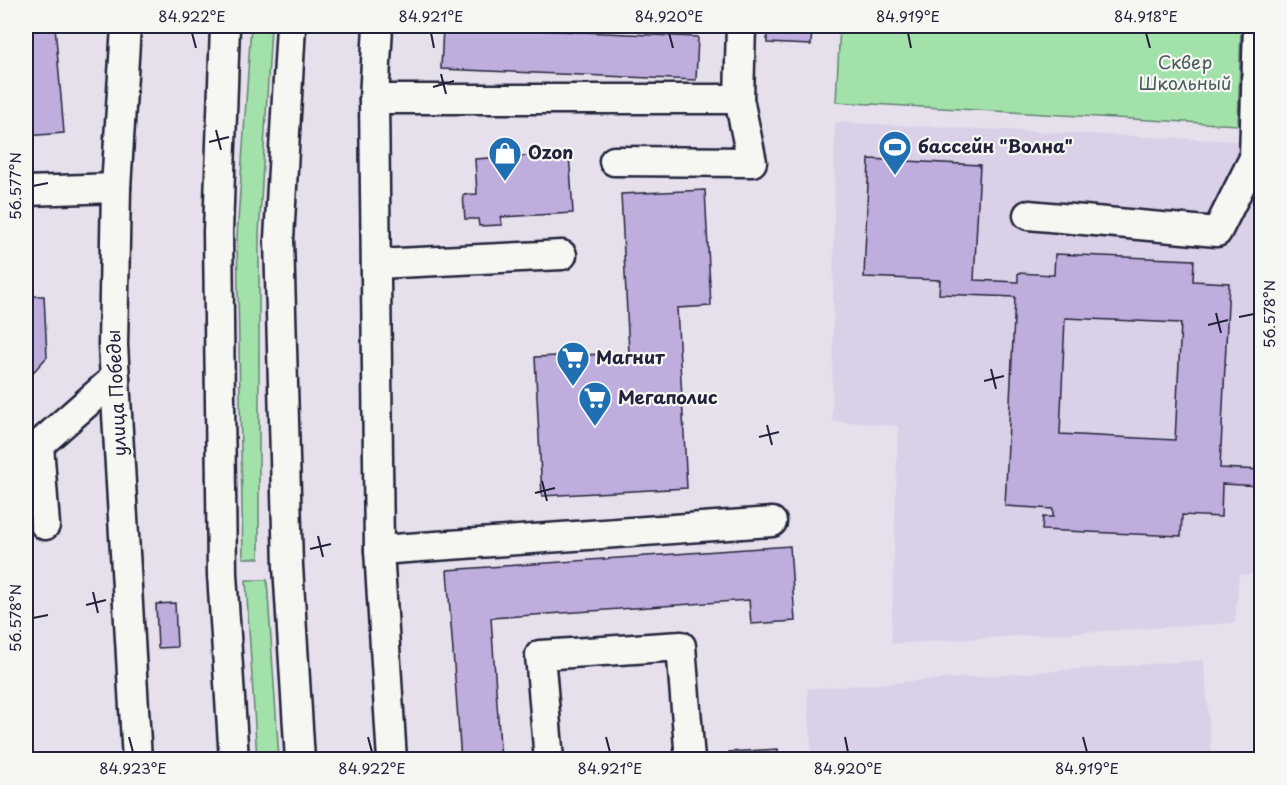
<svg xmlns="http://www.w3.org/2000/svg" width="1287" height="785" font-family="'Playpen Sans',sans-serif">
  <rect width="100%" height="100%" fill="#e6e0ec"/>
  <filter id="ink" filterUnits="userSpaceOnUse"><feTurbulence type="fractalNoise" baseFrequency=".0167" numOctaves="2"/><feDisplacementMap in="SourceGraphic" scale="12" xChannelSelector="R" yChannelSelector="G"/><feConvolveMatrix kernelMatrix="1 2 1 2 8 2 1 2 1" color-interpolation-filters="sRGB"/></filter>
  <g filter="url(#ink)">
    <g fill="#dad1e8">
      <path d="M835,122L1261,142V574L1239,575L1235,623L891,644L898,426L832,421Z"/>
      <path d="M1204,660L1212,759H812L807,689Z"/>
    </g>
    <g fill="#a2e2aa" stroke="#628272" stroke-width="1.5">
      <path d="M251,26H271L259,235V558H243L237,237Z"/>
      <path d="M840,26H1241L1238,125L836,102Z"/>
      <path d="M246,580H267L279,759H257Z"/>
    </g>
    <g fill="#bfaddd" stroke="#22223b" stroke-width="1.5" fill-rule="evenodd">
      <path d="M26,26H55L64,133L26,136Z"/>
      <path d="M443,26L698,37L696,80L441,69Z"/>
      <path d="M767,26H812L811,45L767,43Z"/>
      <path d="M569,153L573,213L501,217L502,225L479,226L478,219H465L463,195L477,194L475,159Z"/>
      <path d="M869,159L980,165L974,280L1018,282V273L1054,275L1055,254L1194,260L1193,281L1229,283L1220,468L1262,470V486L1222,484L1221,517L1182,515L1181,536L1042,530L1043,517H1053V509L1005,506L1015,297L939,294L940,280L864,277ZM1065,318L1181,323L1175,440L1060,434Z"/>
      <path d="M705,190L711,306L677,308L687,488L542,496L535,357L629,353L621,194Z"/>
      <path d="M26,240H28L30,296H44L47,357L26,380Z"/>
      <path d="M26,387L34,471H26Z"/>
      <path d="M790,546L795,621L751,624L749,600L491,618L501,760H461L447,570Z"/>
      <path d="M175,603L177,647L158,648L156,604Z"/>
      <path d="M778,749L779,760H730L729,752Z"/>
    </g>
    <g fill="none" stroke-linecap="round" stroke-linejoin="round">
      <defs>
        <g id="minor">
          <path d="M126,26L116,188L113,345L137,760"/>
          <path d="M225,26L218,232L222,574L234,760"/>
          <path d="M291,26L279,239L288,566L300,760"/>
          <path d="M378,26L374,99L379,550L392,760"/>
          <path d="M374,99H739L741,26"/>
          <path d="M614,161L752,162L739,99"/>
          <path d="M26,191L116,188"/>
          <path d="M1028,215L1217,232L1254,158L1258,26"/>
          <path d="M376,264L562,255"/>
          <path d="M45,525L39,445L115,378"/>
          <path d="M379,550L772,522"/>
          <path d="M549,760L540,655L681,646L690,760"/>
        </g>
      </defs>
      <use href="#minor" stroke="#22223b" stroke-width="33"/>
      <use href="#minor" stroke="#f6f6f2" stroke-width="28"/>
    </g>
  </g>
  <path fill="none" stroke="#22223b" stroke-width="2" d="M192,33L196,48M431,33L434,48M669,33L673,48M908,33L911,48M1146,33L1150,48M441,74L446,94M433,87L454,81M216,130L221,150M209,142L229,137M33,186L48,183M1216,313L1221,333M1239,317L1254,314M1208,325L1228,320M991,369L996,389M984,381L1004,376M767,425L772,445M759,437L779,432M542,481L547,501M535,493L555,488M318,536L323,557M310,549L331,544M93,592L98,613M86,605L106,600M33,618L48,615M129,737L133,752M368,737L372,752M606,737L610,752M845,737L848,752M1083,737L1087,752"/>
  <defs>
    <symbol id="stadium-pin" viewBox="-11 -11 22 30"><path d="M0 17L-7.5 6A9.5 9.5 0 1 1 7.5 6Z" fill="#1f6fb2" stroke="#f6f6f2"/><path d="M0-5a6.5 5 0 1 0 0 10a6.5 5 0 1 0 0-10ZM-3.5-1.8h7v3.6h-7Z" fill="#fff"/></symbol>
    <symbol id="shop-pin" viewBox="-11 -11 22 30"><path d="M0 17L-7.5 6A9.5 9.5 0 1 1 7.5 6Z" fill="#1f6fb2" stroke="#f6f6f2"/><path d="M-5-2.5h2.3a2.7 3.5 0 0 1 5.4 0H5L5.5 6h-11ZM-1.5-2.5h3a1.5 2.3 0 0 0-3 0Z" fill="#fff"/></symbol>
    <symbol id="supermarket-pin" viewBox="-11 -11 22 30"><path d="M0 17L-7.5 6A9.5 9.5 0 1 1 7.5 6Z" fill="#1f6fb2" stroke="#f6f6f2"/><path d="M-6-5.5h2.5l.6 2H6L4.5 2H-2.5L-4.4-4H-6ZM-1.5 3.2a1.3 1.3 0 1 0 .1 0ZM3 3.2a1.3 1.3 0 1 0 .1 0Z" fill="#fff"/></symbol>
  </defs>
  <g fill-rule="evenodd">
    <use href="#stadium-pin" x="876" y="128" width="38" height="52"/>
    <use href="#shop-pin" x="486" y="134" width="38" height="52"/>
    <use href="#supermarket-pin" x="554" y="339" width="38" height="52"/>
    <use href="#supermarket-pin" x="576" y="379" width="38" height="52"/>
  </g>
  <g text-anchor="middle" stroke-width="4.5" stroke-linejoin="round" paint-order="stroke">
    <g font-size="18" fill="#485c5c" stroke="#f6f6f2">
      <text x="1185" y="69">Сквер<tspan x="1185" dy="21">Школьный</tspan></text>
    </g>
    <g font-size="18" font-weight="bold" fill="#22223b" stroke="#f6f6f2" text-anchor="start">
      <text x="918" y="153">бассейн "Волна"</text>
      <text x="528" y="159">Ozon</text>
      <text x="596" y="364">Магнит</text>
      <text x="618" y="404">Мегаполис</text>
    </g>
    <g font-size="18" fill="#22223b" stroke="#f6f6f2">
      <text transform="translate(117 393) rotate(-93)" y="6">улица Победы</text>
    </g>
  </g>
  <rect width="1287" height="785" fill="none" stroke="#f6f6f2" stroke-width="66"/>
  <rect x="33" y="33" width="1221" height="719" fill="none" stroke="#22223b" stroke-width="2"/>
  <g font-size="15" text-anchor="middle" fill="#22223b">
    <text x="192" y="22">84.922°E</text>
    <text x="431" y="22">84.921°E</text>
    <text x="669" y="22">84.920°E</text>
    <text x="908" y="22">84.919°E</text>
    <text x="1146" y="22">84.918°E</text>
    <text transform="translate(16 186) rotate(-90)" y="5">56.577°N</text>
    <text transform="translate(1270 314) rotate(-90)" y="5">56.578°N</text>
    <text transform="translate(16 618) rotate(-90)" y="5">56.578°N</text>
    <text x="133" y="774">84.923°E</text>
    <text x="372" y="774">84.922°E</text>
    <text x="610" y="774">84.921°E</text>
    <text x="848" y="774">84.920°E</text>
    <text x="1087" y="774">84.919°E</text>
  </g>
</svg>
